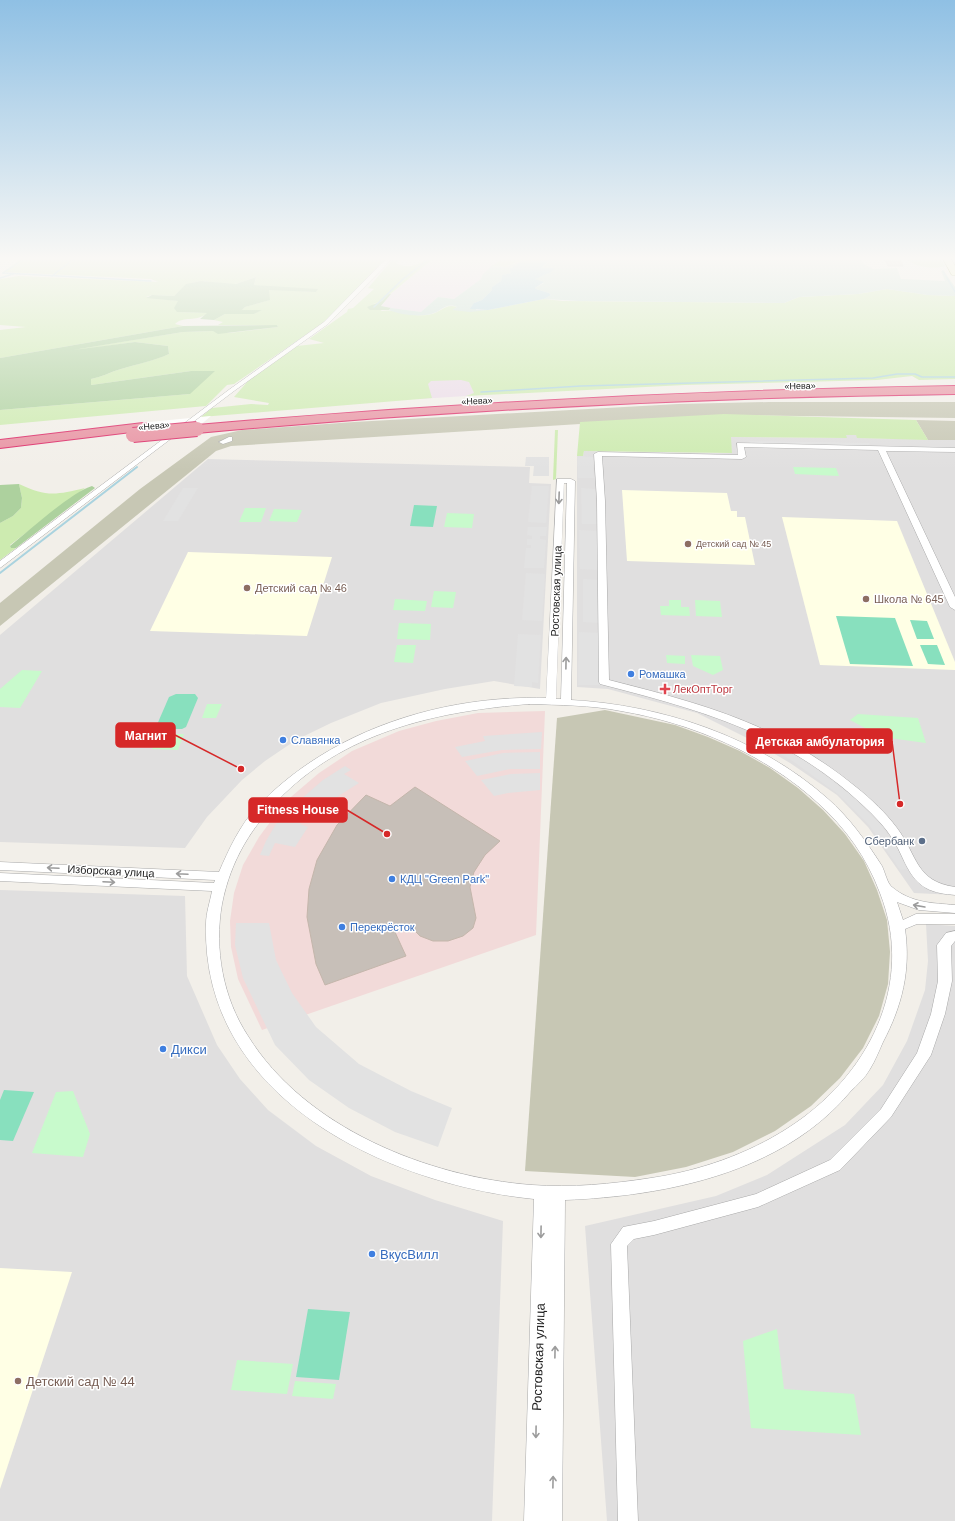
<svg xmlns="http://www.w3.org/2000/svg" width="955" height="1521" font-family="Helvetica,sans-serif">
  <rect width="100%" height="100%" fill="#f2efe9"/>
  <g fill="#e0dfdf">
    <path d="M845,435H856L858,438L955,440V895L914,893L868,827L837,795L790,763L749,739L697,713L608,689L577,687V456H583L584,451L732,453L730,437L846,438Z"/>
    <path d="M208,459L530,467L529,483L551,484L540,689L494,681L445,689L381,703L331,723L296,740L265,761L242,780L207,817L185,848L0,842V635Z"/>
    <path d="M0,890L185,896L187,976L217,1045L240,1079L268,1110L316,1146L371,1176L435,1200L503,1221L492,1521H0Z"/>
    <path d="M926,924L955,926V1521H607L585,1226L716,1196L767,1175L845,1125L883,1085L907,1041L925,990L928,961Z"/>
  </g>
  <path fill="#f2dad9" d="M545,711L536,935L262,1030L238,979L231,947L230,921L234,893L243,865L259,837L285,802L319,773L352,751L399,731L436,721L478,713Z"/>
  <g fill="#ebdbe8">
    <path d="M435,257H504L483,274L481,279L454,299L438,297L421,312L381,307L391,294Z"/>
    <path d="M464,369L475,393L466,396L419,399L401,377Z"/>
  </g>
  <g fill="#ffffe5">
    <path d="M622,490L727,493L731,511H737V517H745L755,565L627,561Z"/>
    <path d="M782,517L897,521L955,662V670L820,665Z"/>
    <path d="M188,552L332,557L307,636L150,631Z"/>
    <path d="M0,1268L72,1272L0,1489Z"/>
  </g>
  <g fill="#c7c7b4">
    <path d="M769,402H955V418L724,415L231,446L216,451L0,626V603L140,489L211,437L242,430L354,422L678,404Z"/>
    <path d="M916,420L955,421V440H928Z"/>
    <path d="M605,710L675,725L708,737L740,751L770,768L798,788L823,810L845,834L864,861L877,890L887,920L890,952L888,984L879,1016L863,1048L840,1078L811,1106L775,1131L733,1152L686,1167L635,1177L525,1171L557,718Z"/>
  </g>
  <g fill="#cdebb0">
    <path d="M24,257L375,258L388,257L323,323L234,384L227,385L206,406L0,425V410L190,394L191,371L91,385V379C102,377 110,372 121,369C137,364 153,361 169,354L168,346L135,342L71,351L77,349L183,332L213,331L229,333L278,327L277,325H218L223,322L214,320L225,314H254L261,310H242L245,307L269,300L268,289L316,292L254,285L256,277C249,279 241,283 235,284C205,285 199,272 174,296L152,295L146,297L178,301L177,312L208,313C194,323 185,315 175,324L183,326L0,358V330L26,327L0,325V279L19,276L158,282L151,279L3,272Z"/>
    <path d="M429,257H435L382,301L373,304L382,311C398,308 415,319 432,314C442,311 446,303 457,307L453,310H488L544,299L563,301L784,303L799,297L858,294L887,289L928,295L955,296V379L919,380L912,376L877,380L685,385L466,396L474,393L469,382L461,380L431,381L428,384L432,398L201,417L212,408L251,404L268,405L269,403L234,397L248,381L297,346L324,343L309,339L347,312L348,309L353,308L374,289L368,288L393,259L399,260L396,263C409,270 418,265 429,257Z"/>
    <path d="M504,257H551L546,260L517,262L505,267L492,266Z"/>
    <path d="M913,257L940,258L945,266C935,269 917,268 908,260Z"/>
    <path d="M724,414L916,420L928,440L857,438L856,435H846L847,438L731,437L732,453L584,451L583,456H577L580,422Z"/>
    <path d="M555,430H558L556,479L553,480Z"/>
    <path d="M19,484C46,497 56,495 85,488L10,545L11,548H16L0,560V523L13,516L21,508L22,498Z"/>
  </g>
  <g fill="#add19e">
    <path d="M256,277L254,285L318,289L316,292L269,290L270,300L245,307L242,310H262L254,314H225L214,320L200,319L207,313L177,312L174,308L178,301L146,298L152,295L174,296L186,284L201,281L236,284Z"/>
    <path d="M389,294H391L381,306L391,308L389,310H370L367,307L382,301Z"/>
    <path d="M277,325L278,327L218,334L213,331L183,332L73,350L135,342L168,346L169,354C154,361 137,364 121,369C110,372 102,377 91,379V385L191,371H215L190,394L0,410V358L183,326Z"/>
    <path d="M19,484L22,498L21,508L13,516L0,523V485Z"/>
    <path d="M92,486L95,488L16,548H11L10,546C30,530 70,493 92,486Z"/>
  </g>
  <g fill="#c6e0d4">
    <path d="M572,257H861L862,263L873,269L897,268L901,279L945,281L941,271H944L955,287V296L928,295L887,289L858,294L799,297L784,303L580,301L544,299L551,295L549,293L536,289L535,288L544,283L534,279L550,272L545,268H541L548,262Z"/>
    <path d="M521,261L509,270L511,273L502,275L501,281L492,287V290L482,300L474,303L476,310H488L470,312L452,310L457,307C446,302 441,312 431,314C418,317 401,315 389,310L391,308L421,312L438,297L454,299L481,279L483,274L492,266L505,267Z"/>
  </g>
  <g fill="#c8facc">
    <path d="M793,467L836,468L839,476L795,474Z"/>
    <path d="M245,508H266L261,522H239Z"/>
    <path d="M274,509L302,510L297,522L269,521Z"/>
    <path d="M447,513L474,514L472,528L444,527Z"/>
    <path d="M434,591L456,592L453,608L431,607Z"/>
    <path d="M395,599L427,601L425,611L393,610Z"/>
    <path d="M669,600H681V607H689L690,616L661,615L660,606H669Z"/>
    <path d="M695,600L720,601L722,617L696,616Z"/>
    <path d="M399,623L431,624L430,640L397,639Z"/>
    <path d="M397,645H416L413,663L394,662Z"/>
    <path d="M666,655L685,656V664L667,663Z"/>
    <path d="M691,655L720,656L723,670L713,675L693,666Z"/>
    <path d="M22,670L42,671L20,708L0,707V689Z"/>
    <path d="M207,704H222L216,718H202Z"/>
    <path d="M858,714L918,718L926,743L882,737L850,720Z"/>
    <path d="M159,734H184L178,750L152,749Z"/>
    <path d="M73,1091L90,1134L83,1157L32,1153L56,1092Z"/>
    <path d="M777,1329L784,1389L854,1394L861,1435L751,1428L743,1341Z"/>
    <path d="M237,1360L293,1364L287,1394L231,1390Z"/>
    <path d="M295,1381L336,1384L333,1399L292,1396Z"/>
  </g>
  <g fill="#88e0be">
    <path d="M414,505L437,506L433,527L410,526Z"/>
    <path d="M836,616L895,618L913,666L850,664Z"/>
    <path d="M910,620L927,621L934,639H917Z"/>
    <path d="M920,645H937L945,665L928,664Z"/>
    <path d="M176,694H195L198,698L186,727L182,729H160L156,727L169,697Z"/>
    <path d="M4,1090L34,1092L13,1141L0,1140V1100Z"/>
    <path d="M308,1309L350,1312L339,1380L296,1377Z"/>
  </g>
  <g fill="#e2e2e2">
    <path d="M749,441L869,443L870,446L750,444Z"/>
    <path d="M577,456L593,457L594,478H578Z"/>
    <path d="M526,457H549V476H533L534,466H525Z"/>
    <path d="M532,486H549L546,523L528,522Z"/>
    <path d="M183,488H198L178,521H163Z"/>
    <path d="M581,488L595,489L597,524H582Z"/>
    <path d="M528,527H547L546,536H540V539L546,540L544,568H524L526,548H531V545H527V539H532V536L527,535Z"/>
    <path d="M579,530L598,531L599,570L580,569Z"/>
    <path d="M526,573L545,574L542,621L522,620Z"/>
    <path d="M583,579L600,580L601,623L583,622Z"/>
    <path d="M579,632L601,633L600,685H578Z"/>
    <path d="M518,634L541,635L538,683L532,682V687L514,686Z"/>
    <path d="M542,732L541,749L502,750L462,757L455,747L485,741L483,736Z"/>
    <path d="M764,739L806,761L852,796L879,823L894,842L908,869L900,870L870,826L838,794L794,762L760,742Z"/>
    <path d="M540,752V769H510L477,776L465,761L503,753Z"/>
    <path d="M345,766L351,770L344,774L359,783L340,795L324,809L315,806L300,824L308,827L295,847L275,843L269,856L260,855L266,841L276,824L292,807L323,780Z"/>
    <path d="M540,773V790L508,793L494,796L481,780L511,774Z"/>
    <path d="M236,923H269L276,960L292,993L316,1027L359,1064L411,1091L452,1108L438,1147L395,1132L349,1108L309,1080L275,1045L243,978L235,945Z"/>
  </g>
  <path fill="#aad3df" d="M551,257H572L548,262L541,268H555L551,272L535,279L544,282L535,288L536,289L549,293L551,295L544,299L488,310L470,309L474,303L482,300L492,290V287L501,281L502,275L511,273L509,270L521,261L546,260Z"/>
  <path fill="#fff" d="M211,416L191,433L127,440L149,422Z"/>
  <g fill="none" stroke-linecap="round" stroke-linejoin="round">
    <g stroke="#aad3df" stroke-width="1.5">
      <path d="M943,271L955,292"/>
      <path d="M3,273L151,281"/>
      <path d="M3,273L27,257"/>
      <path d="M52,276L76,257"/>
      <path d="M0,278L13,274"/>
      <path d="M374,307L402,280L431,257"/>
      <path d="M481,392L581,386L873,378L897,374H915L922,377H955"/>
      <path d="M907,395L955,394"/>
    </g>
    <path stroke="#aad3df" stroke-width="2" d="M0,573L137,467"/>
  </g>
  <g fill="#c7bfb8" stroke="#c4b6ab">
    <path d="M884,258H899L903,266H888Z"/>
    <path d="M415,787L500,841L485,855L474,872L470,887L476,918L473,928L463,936L448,941H433L420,936L411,927L394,930L406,956L325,985L316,964L307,917L309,889L317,860L337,825L366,795L390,806Z"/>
  </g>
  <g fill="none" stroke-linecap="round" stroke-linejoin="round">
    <defs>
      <g id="minor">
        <path d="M388,257H394L328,324L234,391L0,568V561L230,389L324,322Z"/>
        <path d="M229,437H232V441L223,444L219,442Z"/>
        <path d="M737,443L955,448V452L886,451L955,597V610L950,607L878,450L744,447L746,457L742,459L602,456L605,501L609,680C703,704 779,724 856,787C871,799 886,813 897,828C918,856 915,881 955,887V895C945,894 935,893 926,888C909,879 904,858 895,843C889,832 880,822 871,813C792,735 705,711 600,684L599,682L597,501L594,454L598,452L738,455Z"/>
        <path d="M557,479H571L575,481L571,700C662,705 758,737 827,798C849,817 866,841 882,866C885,872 887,883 892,887C911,903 932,903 955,905V913L919,910L897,902L903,920L916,914H955V924H917L905,929C911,970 902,1006 883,1042C879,1051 875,1061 870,1069C865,1078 857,1085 850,1092C782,1173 666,1196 565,1200L562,1521H524L534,1199C386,1184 201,1098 206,924C206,913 210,902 212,891L0,881V873L214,883L215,880L0,870V862L219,872C229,849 240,825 257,807C330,730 442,695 546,698ZM564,483H567L561,699H556ZM529,704C559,705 591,705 621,711C692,723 765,754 818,803C846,828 867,858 880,893C916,984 868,1077 788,1128C748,1154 699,1171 651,1178C612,1184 571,1188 532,1185C428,1177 305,1128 248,1036C223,998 214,949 222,904C231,859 252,826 284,794C350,730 441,711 529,704Z"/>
        <path d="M955,931V941L951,946L952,981L945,1014L931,1055L891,1117L840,1170L758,1207L654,1235L634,1239L627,1246L638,1521H618L611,1244L623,1227L654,1221L756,1194L830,1160L881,1109L917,1053L931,1014L938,981L937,945L946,933Z"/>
      </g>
      <path id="secondary" d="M942,257H950L955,266V275H952Z"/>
      <g id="motorway">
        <path d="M955,386V394C702,397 449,410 197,433L192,432L190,429L192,426L197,425C449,403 702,390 955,386Z"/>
        <path d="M143,423L148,424L150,427L148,430L0,448V440Z"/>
      </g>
    </defs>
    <use href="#minor" stroke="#a9a9a9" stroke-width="1"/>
    <use href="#secondary" stroke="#707d05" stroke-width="1"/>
    <use href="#motorway" stroke="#dc2a67" stroke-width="2"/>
    <use href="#minor" fill="#fff" fill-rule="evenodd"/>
    <use href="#secondary" fill="#f7fabf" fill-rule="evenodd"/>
    <use href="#motorway" fill="#e892a2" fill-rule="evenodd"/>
    <defs>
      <path id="motorway-bridge" d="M133,435L197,429"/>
    </defs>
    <use href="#motorway-bridge" stroke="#dc2a67" stroke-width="16" stroke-linecap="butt"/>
    <use href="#motorway-bridge" stroke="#e892a2" stroke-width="14"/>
  </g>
  <defs><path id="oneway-shaft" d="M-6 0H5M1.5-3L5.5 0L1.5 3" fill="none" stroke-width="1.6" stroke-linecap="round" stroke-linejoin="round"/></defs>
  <g stroke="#9c9c9c">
    <use href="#oneway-shaft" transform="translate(559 498) rotate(92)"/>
    <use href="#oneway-shaft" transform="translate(566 663) rotate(-89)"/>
    <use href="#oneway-shaft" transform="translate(53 868) rotate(-177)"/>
    <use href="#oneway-shaft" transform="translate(182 874) rotate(-177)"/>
    <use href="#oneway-shaft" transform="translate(109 882) rotate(3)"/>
    <use href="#oneway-shaft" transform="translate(919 906) rotate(-170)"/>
    <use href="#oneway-shaft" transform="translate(541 1232) rotate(91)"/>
    <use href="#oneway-shaft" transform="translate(555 1352) rotate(-89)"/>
    <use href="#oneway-shaft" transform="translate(536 1432) rotate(91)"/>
    <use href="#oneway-shaft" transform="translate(553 1482) rotate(-89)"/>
  </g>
  <linearGradient id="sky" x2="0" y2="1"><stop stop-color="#8fc0e4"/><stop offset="0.55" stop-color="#f9f8f5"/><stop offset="1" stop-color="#f9f8f5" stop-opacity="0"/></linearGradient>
  <rect width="955" height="470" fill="url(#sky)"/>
  <g fill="#8d6e63" stroke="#fff" stroke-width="1.5">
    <circle cx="688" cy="544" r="4"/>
    <circle cx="247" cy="588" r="4"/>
    <circle cx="866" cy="599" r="4"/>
    <circle cx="18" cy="1381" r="4"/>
  </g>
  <g fill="#3f7fe0" stroke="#fff" stroke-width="1.5">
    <circle cx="631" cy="674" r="4"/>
    <circle cx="283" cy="740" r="4"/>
    <circle cx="392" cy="879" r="4"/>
    <circle cx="342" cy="927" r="4"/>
    <circle cx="163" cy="1049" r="4"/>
    <circle cx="372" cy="1254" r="4"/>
  </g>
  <path fill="#e0444e" stroke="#fff" stroke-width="1.5" d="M663 683h4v4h4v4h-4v4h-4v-4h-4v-4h4z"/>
  <circle fill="#5c6f8a" stroke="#fff" stroke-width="1.5" cx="922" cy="841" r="4"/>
  <g text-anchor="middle" stroke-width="3" stroke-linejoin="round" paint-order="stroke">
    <g font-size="9" fill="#222" stroke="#fff">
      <text transform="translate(800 386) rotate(-1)" y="3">«Нева»</text>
      <text transform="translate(477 401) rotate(-3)" y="3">«Нева»</text>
      <text transform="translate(154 426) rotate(-6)" y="3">«Нева»</text>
    </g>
    <g font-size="9" fill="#785e54" stroke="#fff" text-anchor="start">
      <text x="696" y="547">Детский сад № 45</text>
    </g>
    <g font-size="11" fill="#785e54" stroke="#fff" text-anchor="start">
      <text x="255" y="592">Детский сад № 46</text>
      <text x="874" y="603">Школа № 645</text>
    </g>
    <g font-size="11" fill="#222" stroke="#fff">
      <text transform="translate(556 591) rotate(-88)" y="4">Ростовская улица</text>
      <text transform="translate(111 871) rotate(3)" y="4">Изборская улица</text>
    </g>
    <g font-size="11" fill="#366cbe" stroke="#fff" text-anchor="start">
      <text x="639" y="678">Ромашка</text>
      <text x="291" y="744">Славянка</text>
      <text x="400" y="883">КДЦ "Green Park"</text>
      <text x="350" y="931">Перекрёсток</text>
    </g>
    <g font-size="11" fill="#be3a42" stroke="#fff" text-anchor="start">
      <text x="673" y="693">ЛекОптТорг</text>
    </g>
    <g font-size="11" fill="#4e5e75" stroke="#fff" text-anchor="end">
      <text x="914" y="845">Сбербанк</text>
    </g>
    <g font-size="13" fill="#366cbe" stroke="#fff" text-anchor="start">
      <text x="171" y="1054">Дикси</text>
      <text x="380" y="1259">ВкусВилл</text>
    </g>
    <g font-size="13" fill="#222" stroke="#fff">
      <text transform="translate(538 1357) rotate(-88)" y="5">Ростовская улица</text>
    </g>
    <g font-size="13" fill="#785e54" stroke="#fff" text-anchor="start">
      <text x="26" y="1386">Детский сад № 44</text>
    </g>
  </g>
  <path fill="none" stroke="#d62828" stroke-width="1.5" d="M241 769L175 735M900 804L892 741M387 834L347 810"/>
  <g fill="#d62828" stroke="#fff" stroke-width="1.5">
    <circle cx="241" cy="769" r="4"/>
    <circle cx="900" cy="804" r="4"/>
    <circle cx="387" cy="834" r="4"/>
  </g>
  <g fill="#d62828" stroke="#d62828" stroke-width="1.5">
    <rect x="116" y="723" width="59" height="24" rx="4"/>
    <rect x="747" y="729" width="145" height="24" rx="4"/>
    <rect x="249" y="798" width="98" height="24" rx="4"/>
  </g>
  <g font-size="12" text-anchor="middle" font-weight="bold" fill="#fff">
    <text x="146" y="740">Магнит</text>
    <text x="820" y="746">Детская амбулатория</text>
    <text x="298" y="814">Fitness House</text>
  </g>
</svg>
